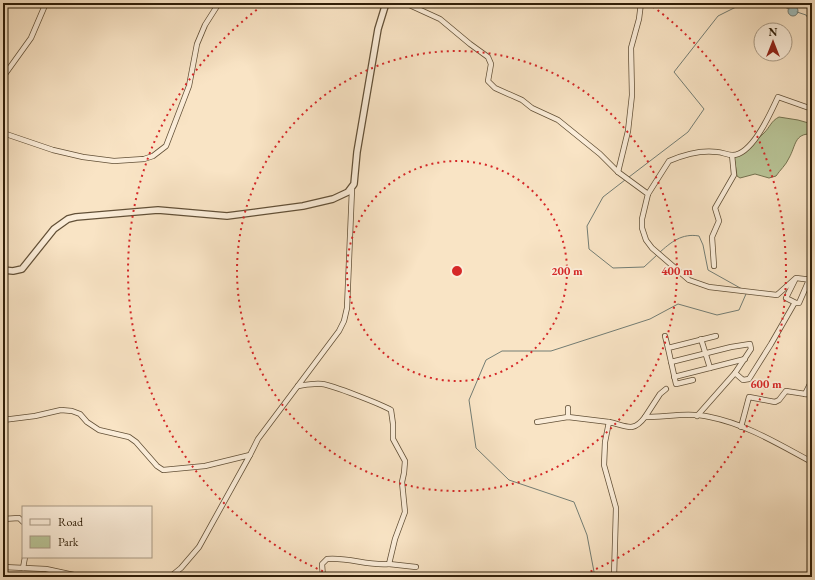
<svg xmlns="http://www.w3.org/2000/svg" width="815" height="580" font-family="'EB Garamond',serif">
  <rect width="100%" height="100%" fill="#f9e4c5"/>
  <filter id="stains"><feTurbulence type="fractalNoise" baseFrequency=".005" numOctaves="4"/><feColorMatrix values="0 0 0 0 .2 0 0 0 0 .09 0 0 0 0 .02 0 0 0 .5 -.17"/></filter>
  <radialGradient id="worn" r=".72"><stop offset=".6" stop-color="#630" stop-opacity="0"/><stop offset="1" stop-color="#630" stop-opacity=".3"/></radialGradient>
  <path fill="#b9c598" stroke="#747250" d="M779,117L798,120L812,124V134C794,133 796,146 789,158C786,165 780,170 776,176L769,178L755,174L740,178L737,176L734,157C745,150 755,142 764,133C770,127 771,121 779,117Z"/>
  <circle fill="#a0bdbc" stroke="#737d74" cx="793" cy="11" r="5"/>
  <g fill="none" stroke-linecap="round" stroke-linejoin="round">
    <g stroke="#737d74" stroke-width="1">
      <path d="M776,3L789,9"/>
      <path d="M797,12L806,15L812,24"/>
      <path d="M629,177L688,132L704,109L674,72L718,16L744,3"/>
      <path d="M625,180L603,197L587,226L589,249L613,268L644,267L657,255"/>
      <path d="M659,253C671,242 682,233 699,236L703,245L708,270L742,289"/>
      <path d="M595,577L587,535L574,502L509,480L476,448L469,400L486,360L502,351H551L650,319L678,304L717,315L739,310L746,294"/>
    </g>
    <defs>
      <g id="minor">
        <path d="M405,3L440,19L470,44L488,57L491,64L488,81L495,88L522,100L532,108L558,120L600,154L618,172L648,194L642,219V228L646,240L652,248L689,280L709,287L777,295L796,278L812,280"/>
        <path d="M3,77L31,38L46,3"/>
        <path d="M3,133L53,150L83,157L114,161L144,159L153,156L166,146L189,86L197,44L205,25L219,3"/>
        <path d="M618,172L628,131L632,95L631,48L639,19L641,3"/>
        <path d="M648,194L669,161C683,155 702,150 717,152C722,152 727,155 732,155C752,156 771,112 778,97L812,109"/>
        <path d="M714,266L712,237L719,221L715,208L734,175L732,155"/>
        <path d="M795,280L786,298L796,303H799L809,280"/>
        <path d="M812,307V313"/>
        <path d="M665,336L668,348"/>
        <path d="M701,339L710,368"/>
        <path d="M671,362L731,347L750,344L751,349L735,373"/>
        <path d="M674,377L745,359"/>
        <path d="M693,380L676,384L668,348L716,336"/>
        <path d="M298,386C305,385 314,383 322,384C332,385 383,405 391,410L393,424V439L405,461L404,473L402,482L405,512L395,539L389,564C367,566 349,557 327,559L322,564L323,577"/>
        <path d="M805,394L812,380"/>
        <path d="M568,408V417"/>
        <path d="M697,416L735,373L743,380L749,379L771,344L794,304"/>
        <path d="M645,417L660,394L666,389"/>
        <path d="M3,420L35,416L61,410L72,411L80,414L87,422L99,430L129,437L136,442L157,466L163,470L205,466L250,455L199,547L181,568L170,577"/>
        <path d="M537,422L568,417L609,422"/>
        <path d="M741,427L749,397L775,402L779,400L786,391L812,395"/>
        <path d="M250,455L258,439L339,331L344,321L347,308L352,189"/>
        <path d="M3,519L19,518L23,522"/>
        <path d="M389,564L416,567"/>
        <path d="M3,567L46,569L83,577"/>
        <path d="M23,568L25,557"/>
        <path d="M157,577H170"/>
        <path d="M614,577L616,508L604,465L605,442L609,422C627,426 633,433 645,417C666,417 689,412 710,417C746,424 780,445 812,462"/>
      </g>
      <path id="tertiary" d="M3,270L13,271L22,269L54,229L68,219L76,217L158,210L227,216L303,206L333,199L348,192L354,184L357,152L378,29L386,3"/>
    </defs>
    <use href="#minor" stroke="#625037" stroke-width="6"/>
    <use href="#tertiary" stroke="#625037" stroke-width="8"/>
    <use href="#minor" stroke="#fbedd9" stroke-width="4.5"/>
    <use href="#tertiary" stroke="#fbedd9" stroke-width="5.5"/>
  </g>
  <g fill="none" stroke="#d62828" stroke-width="2" stroke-dasharray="2 4">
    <circle cx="457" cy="271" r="110"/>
    <circle cx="457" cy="271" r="220"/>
    <path d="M334 576A329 329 0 0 1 266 3M648 3A329 329 0 0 1 580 576"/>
  </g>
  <circle cx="457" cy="271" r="6" fill="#d62828" stroke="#fbedd9" stroke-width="2"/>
  <g font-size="12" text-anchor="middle" font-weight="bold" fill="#d62828" stroke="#fbedd9" stroke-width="3.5" stroke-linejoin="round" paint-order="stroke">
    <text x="567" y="275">200 m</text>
    <text x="677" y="275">400 m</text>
    <text x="766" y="388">600 m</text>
  </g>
  <rect width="815" height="580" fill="none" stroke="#f9e4c5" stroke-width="16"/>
  <rect x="4" y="4" width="807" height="572" fill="none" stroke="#2f1e08" stroke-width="2"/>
  <rect x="8" y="8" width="799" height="564" fill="none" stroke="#2f1e08"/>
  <rect x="22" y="506" width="130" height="52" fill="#fbedd9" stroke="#a99a85"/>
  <rect x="30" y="519" width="20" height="6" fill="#fbedd9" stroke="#a99a85"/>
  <text x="58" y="526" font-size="12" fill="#2f1e08">Road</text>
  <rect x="30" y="536" width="20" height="12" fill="#b9c598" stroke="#a99a85"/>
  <text x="58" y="546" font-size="12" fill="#2f1e08">Park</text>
  <g transform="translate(773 42)"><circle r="19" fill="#fbedd9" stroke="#a99a85"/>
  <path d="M0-3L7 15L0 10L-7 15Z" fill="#8f2418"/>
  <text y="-6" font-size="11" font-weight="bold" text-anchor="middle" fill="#2f1e08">N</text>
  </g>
  <rect width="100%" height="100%" filter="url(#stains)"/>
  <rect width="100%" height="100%" fill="url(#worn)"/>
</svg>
